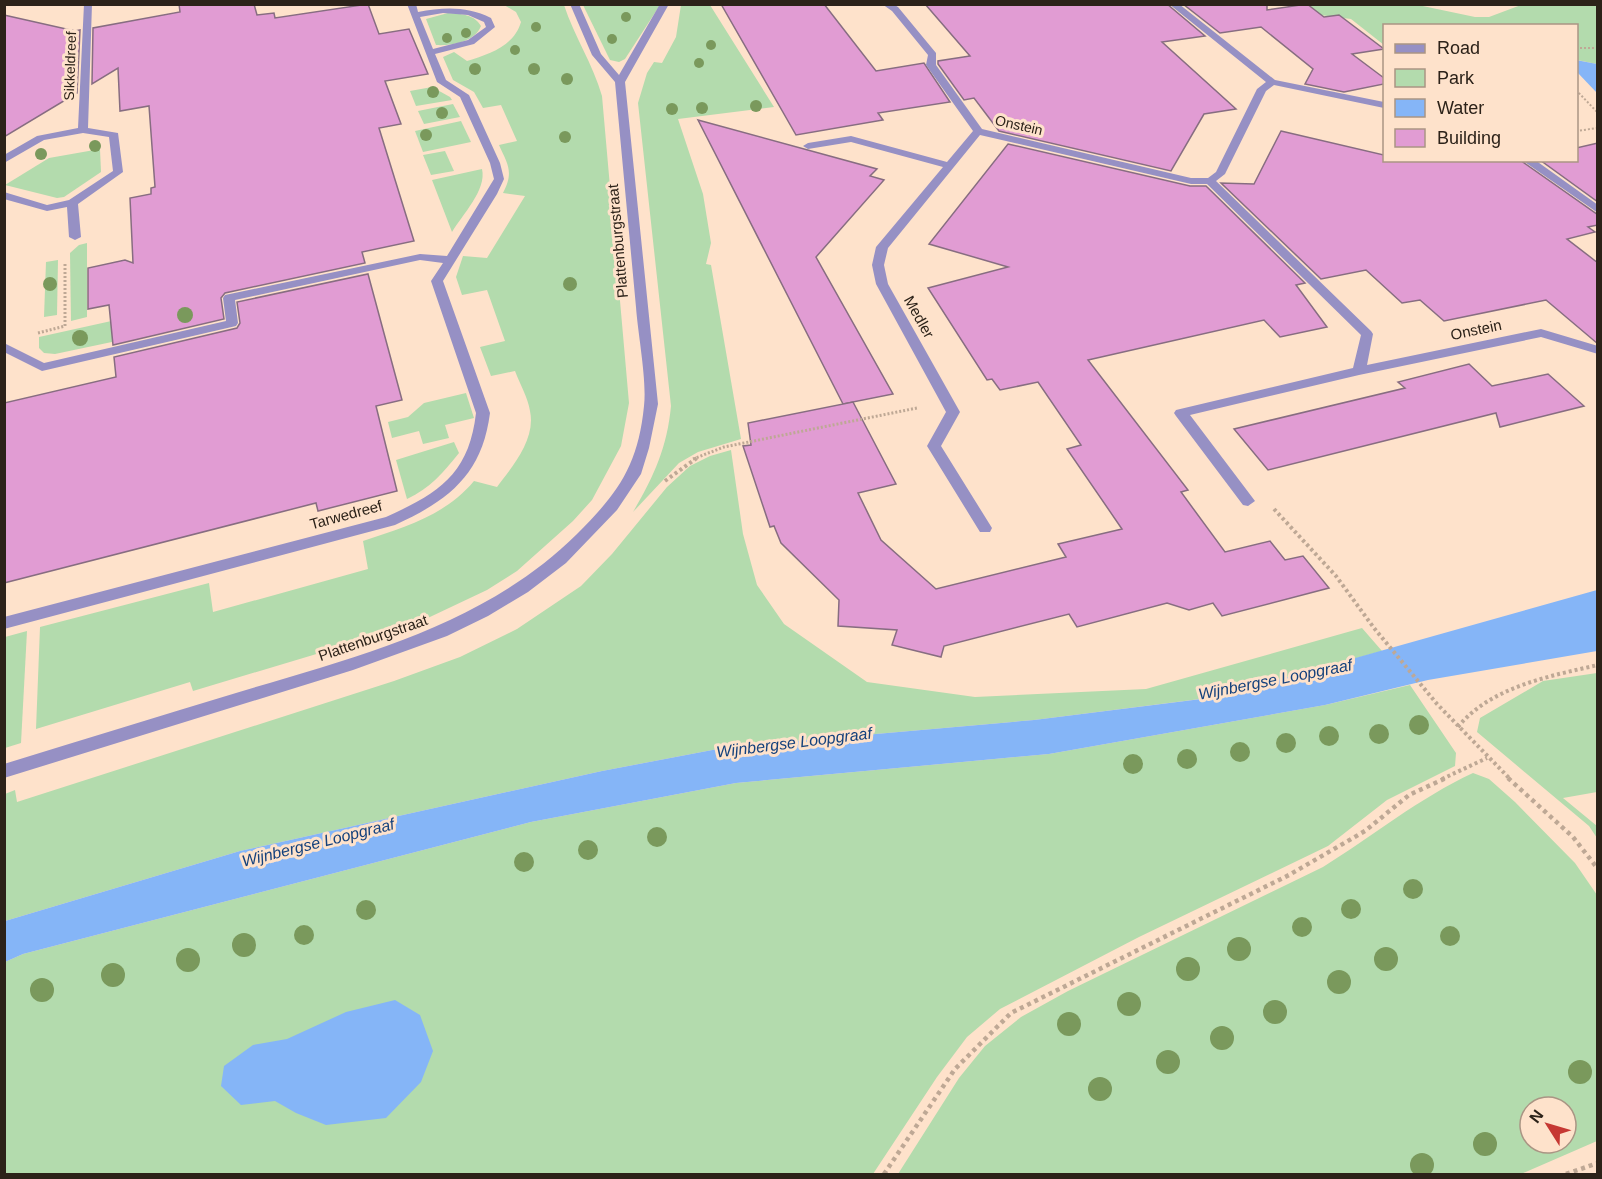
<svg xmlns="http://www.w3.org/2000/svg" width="1602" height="1179" font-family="Helvetica,sans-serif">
  <rect width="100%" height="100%" fill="#fee2cb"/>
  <g fill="#b3dbad" fill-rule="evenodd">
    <path d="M504,5H564C574,36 593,64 602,96L629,403L621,446L592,500L573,521L517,571L487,590L413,625L193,691L190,682L36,729L40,627L209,583L213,612L368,569L363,541C404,527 445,516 474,481L497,487C513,466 536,439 530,411C528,398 520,384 515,371L491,376L480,347L505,341L487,290L462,295L456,277L463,256L487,258L525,196L503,193C514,172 508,165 499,145L517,141L501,105L483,108L474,92L453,80L443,57L454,52L467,61C490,54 514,46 521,22L516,12Z"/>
    <path d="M583,5H660L625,59L619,62L610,60L608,56Z"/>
    <path d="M681,5H710L774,107L678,119L703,194L711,243L706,264L711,265L741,439L698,452L679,463L633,512C654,476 667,448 671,406L638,103L647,73L654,62L662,63L676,37Z"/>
    <path d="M1307,5H1418L1475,17H1489L1521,5H1597V64L1577,60L1576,26H1384V45L1351,19L1320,15Z"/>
    <path d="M448,13C461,14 474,14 481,26C475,42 451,46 436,45L426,19Z"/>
    <path d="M432,87L450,97L452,100L416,106L410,91Z"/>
    <path d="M453,104L460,117L424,124L418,111Z"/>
    <path d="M461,121L471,142L423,152L415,131Z"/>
    <path d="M100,149L101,172L64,197L57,198L5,185L49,158Z"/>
    <path d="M445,151L454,171L431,175L423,155Z"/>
    <path d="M482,169C487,190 462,215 452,232L432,180Z"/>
    <path d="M87,243V317L71,321L70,253L79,245Z"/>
    <path d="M58,260L57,315L44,317L46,262Z"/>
    <path d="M211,299L197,324L55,354L44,353L39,348V337Z"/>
    <path d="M466,393L474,418L445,425L449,438L423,444L419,431L392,438L388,422L408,417L424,403Z"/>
    <path d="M454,442L459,453C443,473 430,488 407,499L396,460Z"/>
    <path d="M731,450L743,534L757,585L784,624L867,682L975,697L1146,689L1362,628L1382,651L1216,697L1034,720L728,747L602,771L240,851L5,921V794L15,790L17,802L394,681L460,657L517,629L581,586L612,554L667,487L690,466L710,456Z"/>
    <path d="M27,631L21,743L5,748V637Z"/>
    <path d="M1597,673V792L1563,798L1597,826V838L1589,826L1477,732L1480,718L1543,681Z"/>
    <path d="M1410,685L1456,753L1455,766L1387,800L1328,846L1139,937L1000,1009L967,1037L937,1077L873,1174H5V962L23,954L531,822L736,783L1049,754L1325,705Z"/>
    <path d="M1473,773L1489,779L1515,802L1575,863L1597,895V1141L1521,1174H898L959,1078L985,1046L1021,1017L1068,991L1323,867C1373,836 1419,798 1473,773ZM1530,1107H1566V1143H1530Z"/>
  </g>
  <g fill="#85b5f7">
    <path d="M1576,60L1597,64V93L1577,72Z"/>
    <path d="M1597,590V651L1428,680L1325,705L1049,754L736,783L531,822L23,954L5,962V921L240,851L602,771L728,747L1034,720L1217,697Z"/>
    <path d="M395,1000L420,1015L433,1051L421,1082L386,1118L326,1125L296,1113L275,1101L241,1105L221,1086L224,1066L253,1045L287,1039L346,1012Z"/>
  </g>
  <g fill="#e19cd3" stroke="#876d81" stroke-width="1.5">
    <path d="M179,4H254L257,15L274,13L275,18L368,4L379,34L409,29L428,74L385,81L401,124L379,128L414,241L362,252L365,263L225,293L221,298L224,319L113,345L109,305L88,309V268L125,260L133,263L130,198L151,194V188L155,187L149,106L120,111L118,68L92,84L93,28L180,12Z"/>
    <path d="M721,4H824L876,71L924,63L950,102L878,113L883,120L796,135Z"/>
    <path d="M925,4H1167L1205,36L1162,42L1236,109L1204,114L1171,171L999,131L974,98L964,100L938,64V61L970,56Z"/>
    <path d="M1183,4H1267V10L1307,4L1324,17L1339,15L1384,49L1352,54L1384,78V84L1344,92L1305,84L1313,69L1261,27L1220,33Z"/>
    <path d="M4,15L75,31L80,30L77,93L4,137Z"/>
    <path d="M698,120L877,169L870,176L884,180L816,257L893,394L843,404Z"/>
    <path d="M1281,131L1384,155V160H1520L1598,215V225L1588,227L1595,232L1567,239L1598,263V344L1546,300L1444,321L1420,300L1402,303L1366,270L1321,279L1221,183L1254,184Z"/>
    <path d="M1598,143V202L1540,160H1576V148Z"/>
    <path d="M1008,144L1190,186H1206L1305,283L1296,285L1327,327L1280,337L1264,320L1088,360L1188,490L1181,492L1225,552L1270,541L1285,560L1303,556L1329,588L1222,616L1213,603L1189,610L1167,603L1077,627L1069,614L944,646L941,657L892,645L897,630L838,626L839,600L781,543L774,526L770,527L743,446L751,445L748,423L853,402L896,484L858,493L881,540L936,589L1066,557L1058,544L1122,529L1067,449L1081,445L1038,382L1000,390L992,379L987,380L928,288L1008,267L929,244Z"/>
    <path d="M368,274L402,400L376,406L397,491L318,511L316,503L4,583V403L116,377L114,357L237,328L240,323L237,302Z"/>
    <path d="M1469,364L1492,386L1548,374L1584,406L1500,427L1496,413L1268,470L1234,429L1405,388L1398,382Z"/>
  </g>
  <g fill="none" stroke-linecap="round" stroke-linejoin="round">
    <g stroke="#bea895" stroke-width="2" stroke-dasharray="2 2" stroke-linecap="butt">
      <path d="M1576,48H1598"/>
      <path d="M1576,90L1598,113"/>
      <path d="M1576,131L1598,128"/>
    </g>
    <g stroke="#bea895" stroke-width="3" stroke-dasharray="2 2" stroke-linecap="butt">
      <path d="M38,333L65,326V262"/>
      <path d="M693,459L724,447L917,408"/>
    </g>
    <g stroke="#bea895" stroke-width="4" stroke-dasharray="3 3" stroke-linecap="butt">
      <path d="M665,481L697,458"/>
      <path d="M1274,509L1336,576L1374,628L1437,704L1510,779"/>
      <path d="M1458,727C1490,687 1550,676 1598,665"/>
      <path d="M1442,779L1487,758"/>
    </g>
    <g stroke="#bea895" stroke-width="4.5" stroke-dasharray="4 4" stroke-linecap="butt">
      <path d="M1508,778L1573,837L1598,869"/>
      <path d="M884,1174L955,1069L1011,1013L1289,875L1365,831L1409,795L1446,778"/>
      <path d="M1566,1174L1598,1163"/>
    </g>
    <g fill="#9690c4" fill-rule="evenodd">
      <path d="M84,4H92L88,128L118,133L123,172L78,204L81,237L75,240L69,237L67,207L47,211L4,199V192L47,205L69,200L113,171L109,137L83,133L44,140L4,163V155L37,136L78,128Z"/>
      <path d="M407,4H416L418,12C444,7 467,6 491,18L495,27L474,44L435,54L446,80L469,95L500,163L504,179L497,194L443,281L490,413C482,475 449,500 395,525L4,629V617L386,517C439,493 469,474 476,413L431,281L443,263L420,260L235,300L238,323L236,326L42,371L4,352V343L44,363L226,321L223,298L225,295L420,254L447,256L494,179L490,163L460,97L437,82ZM443,13L468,15L484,22L486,27L468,40L433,49L420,17Z"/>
      <path d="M570,4H579L601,54L619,75L660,4H669L625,82L658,404L649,448L641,474L617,510L566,563L528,592L488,616L447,636L353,670L4,778V764C82,740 159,716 236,693C358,656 484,626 577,534C618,493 638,466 644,406C647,380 638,335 636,307C629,232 622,157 615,82L592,55Z"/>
      <path d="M882,4H893L898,7L936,53V65L982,129L1191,178H1208L1216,172L1257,89L1266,82L1169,4H1179L1275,80L1384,102V108L1274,85L1266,91L1225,174L1216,181L1371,331L1373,334L1367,365L1541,329L1598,346V354L1541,337L1359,375L1190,415L1255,501L1248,506L1243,505L1176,416L1174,413L1176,410L1353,368L1361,335L1207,184H1191L980,135L888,248L884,265L888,284L960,412L941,446L992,528L990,532H980L927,446L946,412L876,284L872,265L876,247L943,167L851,142L808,149L803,146L808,143L851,136L947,162L973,131L926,65L928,55L892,11Z"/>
      <path d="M1522,160H1535L1598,205V213Z"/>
    </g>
  </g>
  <g fill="#7a995c">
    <circle cx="626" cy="17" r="5"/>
    <circle cx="536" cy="27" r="5"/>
    <circle cx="466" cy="33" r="5"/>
    <circle cx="447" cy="38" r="5"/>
    <circle cx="612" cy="39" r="5"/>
    <circle cx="711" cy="45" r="5"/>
    <circle cx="515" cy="50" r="5"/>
    <circle cx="699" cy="63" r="5"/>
    <circle cx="475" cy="69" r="6"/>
    <circle cx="534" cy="69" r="6"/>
    <circle cx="567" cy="79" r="6"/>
    <circle cx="433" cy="92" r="6"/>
    <circle cx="756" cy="106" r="6"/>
    <circle cx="702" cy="108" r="6"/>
    <circle cx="672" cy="109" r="6"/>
    <circle cx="442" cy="113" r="6"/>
    <circle cx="426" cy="135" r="6"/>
    <circle cx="565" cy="137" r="6"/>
    <circle cx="95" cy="146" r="6"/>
    <circle cx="41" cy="154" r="6"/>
    <circle cx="50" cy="284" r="7"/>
    <circle cx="570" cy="284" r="7"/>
    <circle cx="185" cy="315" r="8"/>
    <circle cx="80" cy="338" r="8"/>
    <circle cx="1419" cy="725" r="10"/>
    <circle cx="1379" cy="734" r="10"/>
    <circle cx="1329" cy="736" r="10"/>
    <circle cx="1286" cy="743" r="10"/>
    <circle cx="1240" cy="752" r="10"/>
    <circle cx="1187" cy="759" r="10"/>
    <circle cx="1133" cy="764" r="10"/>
    <circle cx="657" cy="837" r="10"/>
    <circle cx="588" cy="850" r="10"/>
    <circle cx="524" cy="862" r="10"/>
    <circle cx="1413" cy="889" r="10"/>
    <circle cx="1351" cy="909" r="10"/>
    <circle cx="366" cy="910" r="10"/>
    <circle cx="1302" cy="927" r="10"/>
    <circle cx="304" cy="935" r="10"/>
    <circle cx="1450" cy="936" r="10"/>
    <circle cx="244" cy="945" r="12"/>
    <circle cx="1239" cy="949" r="12"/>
    <circle cx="1386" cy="959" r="12"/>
    <circle cx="188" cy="960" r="12"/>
    <circle cx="1188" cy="969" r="12"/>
    <circle cx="113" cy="975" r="12"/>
    <circle cx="1339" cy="982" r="12"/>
    <circle cx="42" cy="990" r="12"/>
    <circle cx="1129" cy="1004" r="12"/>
    <circle cx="1275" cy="1012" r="12"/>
    <circle cx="1069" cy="1024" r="12"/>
    <circle cx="1222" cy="1038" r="12"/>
    <circle cx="1168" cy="1062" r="12"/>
    <circle cx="1580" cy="1072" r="12"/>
    <circle cx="1100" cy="1089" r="12"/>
    <circle cx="1485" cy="1144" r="12"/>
    <circle cx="1422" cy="1165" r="12"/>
  </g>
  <g text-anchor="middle" stroke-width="6" stroke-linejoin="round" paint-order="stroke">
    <g font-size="14" fill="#2c2219" stroke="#fee2cb">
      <text transform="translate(70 66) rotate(-88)" y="5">Sikkeldreef</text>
      <text transform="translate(1019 125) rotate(13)" y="5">Onstein</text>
    </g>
    <g font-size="15" fill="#2c2219" stroke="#fee2cb">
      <text transform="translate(618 241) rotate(-95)" y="5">Plattenburgstraat</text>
      <text transform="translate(919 317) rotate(61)" y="5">Medler</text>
      <text transform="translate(1476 330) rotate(-12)" y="5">Onstein</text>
      <text transform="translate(346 515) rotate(-15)" y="5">Tarwedreef</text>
      <text transform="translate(373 638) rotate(-19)" y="5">Plattenburgstraat</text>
    </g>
    <g font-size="16" font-style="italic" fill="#14417c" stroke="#fee2cb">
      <text transform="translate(1275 679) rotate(-11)" y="6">Wijnbergse Loopgraaf</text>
      <text transform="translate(794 742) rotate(-7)" y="6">Wijnbergse Loopgraaf</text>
      <text transform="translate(318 842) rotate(-14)" y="6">Wijnbergse Loopgraaf</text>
    </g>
  </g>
  <rect width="1602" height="1179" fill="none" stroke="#2c2219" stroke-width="12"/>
  <rect x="1383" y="24" width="195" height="138" fill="#fee2cb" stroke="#aa9584" stroke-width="1.5"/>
  <rect x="1395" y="44" width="30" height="9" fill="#9690c4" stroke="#aa9584" stroke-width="1.5"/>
  <text x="1437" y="54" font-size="18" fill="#2c2219">Road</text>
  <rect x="1395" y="69" width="30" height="18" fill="#b3dbad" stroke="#aa9584" stroke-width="1.5"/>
  <text x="1437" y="84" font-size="18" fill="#2c2219">Park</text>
  <rect x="1395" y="99" width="30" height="18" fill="#85b5f7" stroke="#aa9584" stroke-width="1.5"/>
  <text x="1437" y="114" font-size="18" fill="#2c2219">Water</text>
  <rect x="1395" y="129" width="30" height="18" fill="#e19cd3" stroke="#aa9584" stroke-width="1.5"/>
  <text x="1437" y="144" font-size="18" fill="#2c2219">Building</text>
  <g transform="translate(1548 1125) rotate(307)"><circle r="28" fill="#fee2cb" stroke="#aa9584" stroke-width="1.5"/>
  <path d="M0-4.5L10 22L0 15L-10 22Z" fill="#c63833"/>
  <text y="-9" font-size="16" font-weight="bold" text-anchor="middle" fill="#2c2219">N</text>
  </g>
</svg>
